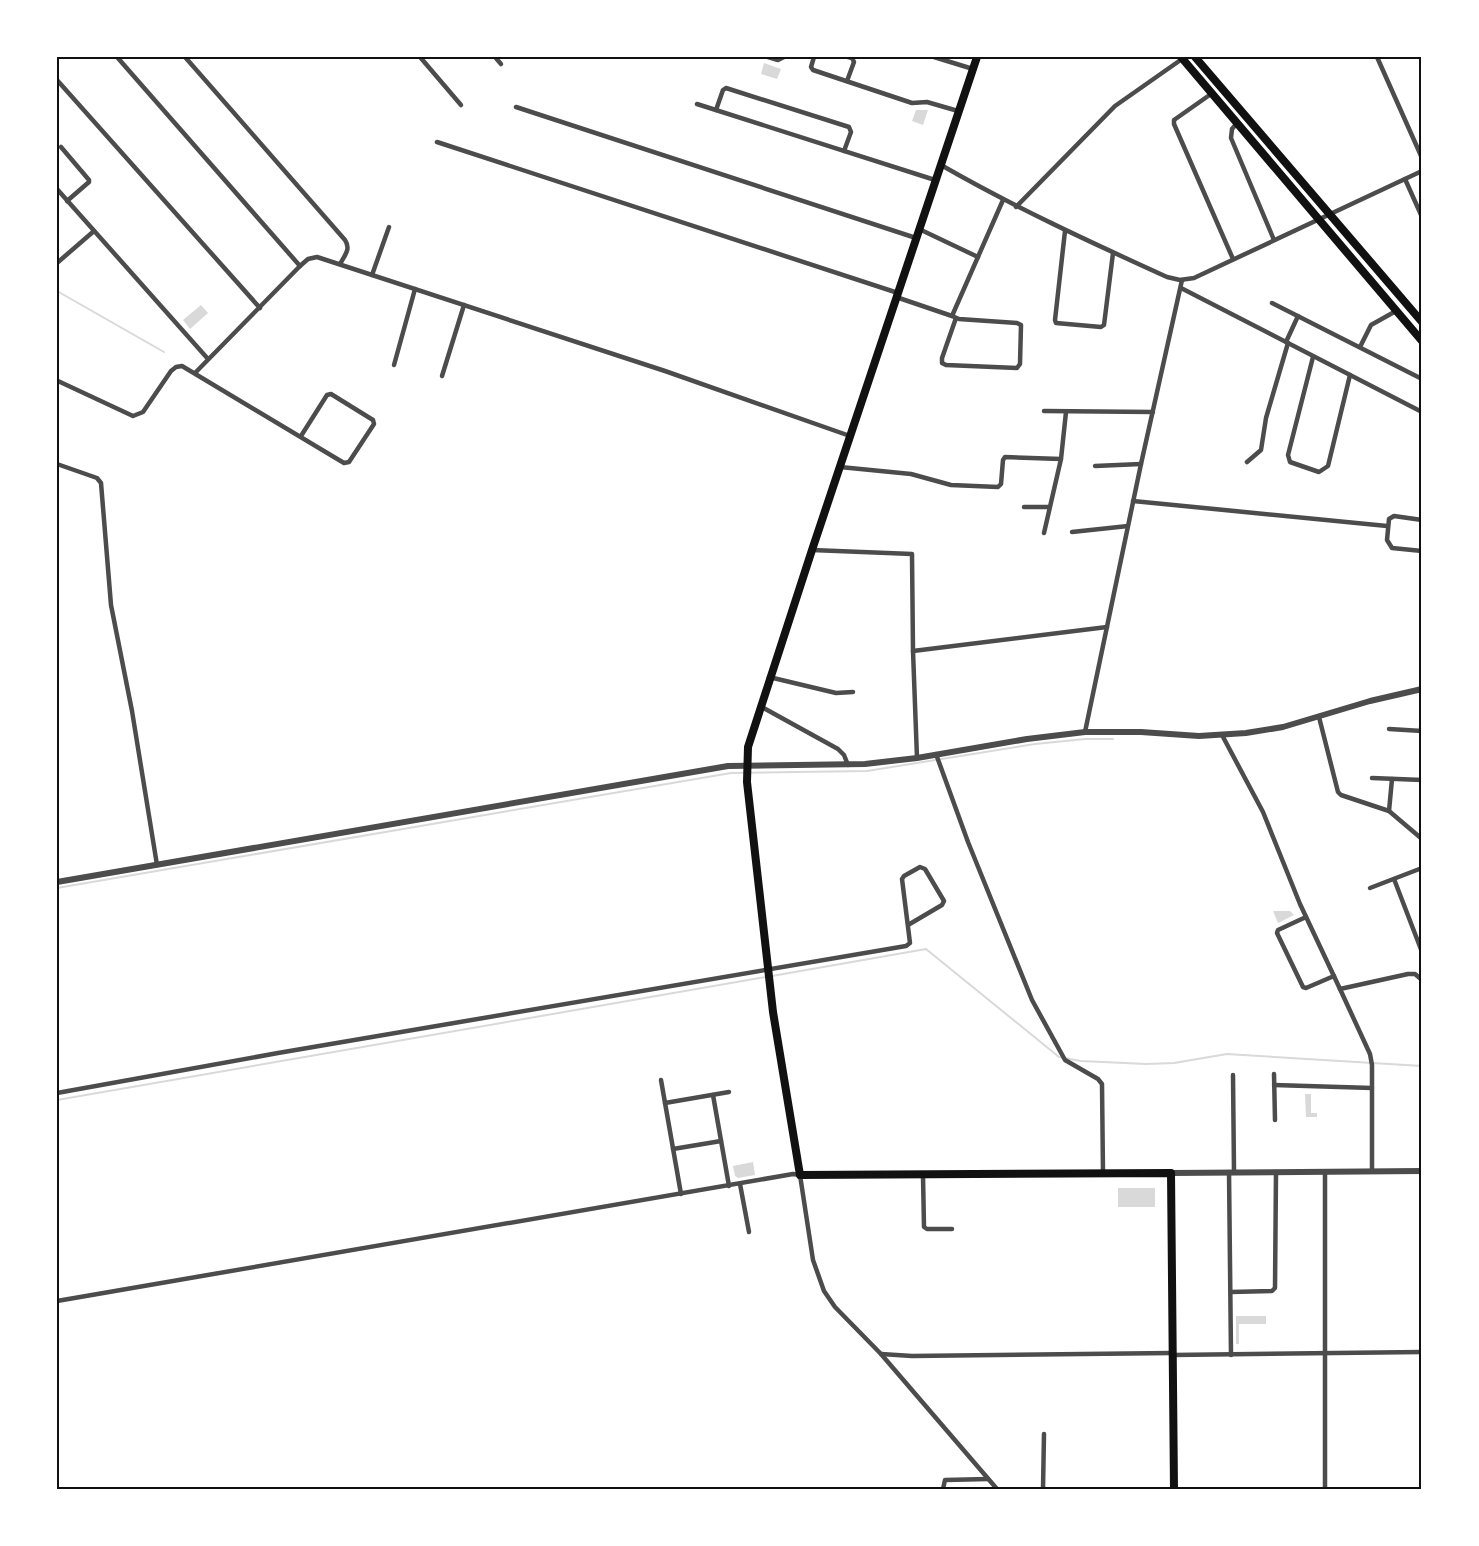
<svg xmlns="http://www.w3.org/2000/svg" width="1479" height="1546" font-family="'Libre Baskerville',serif">
  <rect width="100%" height="100%" fill="#fff"/>
  <g fill="#d9d9d9">
    <path d="M764,63L781,69L777,79L761,74Z"/>
    <path d="M916,110H928L923,125L912,121Z"/>
    <path d="M201,305L208,313L190,329L183,320Z"/>
    <path d="M1273,911H1290L1294,915L1278,923Z"/>
    <path d="M1305,1094H1311V1113H1317V1117H1306Z"/>
    <path d="M753,1162L755,1175L738,1178L735,1176L733,1166Z"/>
    <rect x="1118" y="1188" width="37" height="19"/>
    <path d="M1236,1316H1266V1324H1239V1344H1236Z"/>
  </g>
  <g fill="none" stroke-linecap="round" stroke-linejoin="round">
    <g stroke="#d9d9d9" stroke-width="2">
      <path d="M57,291L164,352"/>
      <path d="M57,888L731,773L867,771L1035,744L1085,739H1113"/>
      <path d="M772,976L926,949L1059,1057L1081,1061L1146,1064L1174,1063L1227,1054L1422,1066"/>
      <path d="M57,1100L766,977"/>
    </g>
    <g stroke="#4c4c4c" stroke-width="4.5">
      <path d="M117,57L300,266"/>
      <path d="M185,57L345,240C351,249 345,255 340,264"/>
      <path d="M420,57L461,105"/>
      <path d="M495,57L501,64"/>
      <path d="M768,57L778,60L784,57"/>
      <path d="M814,57L811,67L813,70L912,103L927,102L958,111"/>
      <path d="M934,57L973,69"/>
      <path d="M1377,57L1422,158"/>
      <path d="M57,80L260,308"/>
      <path d="M847,81L854,62L852,58L848,57"/>
      <path d="M1211,94L1174,120V124L1233,259"/>
      <path d="M697,104L935,180"/>
      <path d="M516,107L916,238"/>
      <path d="M716,110L723,90L726,88L849,127L851,132L844,151"/>
      <path d="M1237,123L1232,129L1231,138L1274,240"/>
      <path d="M437,142L898,293"/>
      <path d="M61,147L89,180V182L67,201"/>
      <path d="M941,165C1014,207 1090,242 1167,277L1180,280L1194,278L1422,171"/>
      <path d="M1405,179L1422,217"/>
      <path d="M57,189L208,359"/>
      <path d="M1016,207L1115,106L1182,59"/>
      <path d="M919,229L978,257"/>
      <path d="M1065,231L1055,320L1056,323L1101,327L1104,325L1113,253"/>
      <path d="M57,263L94,231"/>
      <path d="M372,275L389,227"/>
      <path d="M1181,288L1422,412"/>
      <path d="M896,297L952,316L959,319L1017,323L1021,325L1020,364L1017,368L946,365L942,363V358L956,318"/>
      <path d="M1272,303L1422,379"/>
      <path d="M952,316L1003,200"/>
      <path d="M1286,342L1298,316"/>
      <path d="M1360,347L1371,325L1396,311"/>
      <path d="M1313,357L1288,455L1290,462L1319,472L1328,466L1350,375"/>
      <path d="M394,365L415,289"/>
      <path d="M195,373L300,266L308,259L317,257L665,371L850,436"/>
      <path d="M442,376L464,305"/>
      <path d="M57,383L58,381L133,416L143,412L171,371L176,367L182,366L344,463L349,462L374,424L373,420L331,394L327,395L301,436"/>
      <path d="M1044,411L1153,412"/>
      <path d="M1247,462L1261,450L1266,418L1288,343"/>
      <path d="M57,464L97,478L101,483L111,605L132,711L157,865"/>
      <path d="M1095,466L1141,464"/>
      <path d="M840,467L911,474L951,485L998,487L1001,484L1003,460L1005,457L1061,459"/>
      <path d="M1133,501L1387,526"/>
      <path d="M1024,507H1049"/>
      <path d="M1422,520L1394,516L1389,519L1387,540L1392,548L1422,551"/>
      <path d="M1072,532L1128,526"/>
      <path d="M1044,533L1061,459L1066,412"/>
      <path d="M812,550L912,554L913,651L917,758"/>
      <path d="M913,651L1107,627"/>
      <path d="M769,677L836,693L853,692"/>
      <path d="M760,706L838,749L844,755L848,765"/>
      <path d="M1319,717L1338,792L1341,795L1389,811L1422,839"/>
      <path d="M1389,729L1422,731"/>
      <path d="M1421,731L1422,709"/>
      <path d="M1085,732L1141,464L1182,280"/>
      <path d="M1222,735L1263,812L1300,904L1340,989"/>
      <path d="M936,754L968,842L1032,1000L1065,1060L1098,1079L1102,1084L1103,1173"/>
      <path d="M1372,778L1422,780"/>
      <path d="M1389,811L1392,779"/>
      <path d="M1394,879L1422,952"/>
      <path d="M1370,888L1422,868"/>
      <path d="M1306,917L1278,930L1277,933L1303,987L1306,988L1334,976"/>
      <path d="M1274,1074L1275,1120"/>
      <path d="M1233,1075L1234,1172"/>
      <path d="M661,1080L681,1194"/>
      <path d="M1274,1085L1372,1088"/>
      <path d="M57,1093L278,1053L906,946L910,943L902,879L904,876L920,867L925,869L944,901L942,905L908,925"/>
      <path d="M713,1095L729,1186"/>
      <path d="M665,1103L729,1092"/>
      <path d="M673,1149L721,1141"/>
      <path d="M1372,1171V1065L1370,1054L1340,989L1408,974H1415L1422,980"/>
      <path d="M1229,1172L1231,1355"/>
      <path d="M923,1175L924,1227L927,1229H952"/>
      <path d="M740,1184L749,1232"/>
      <path d="M1231,1292L1272,1291L1275,1288L1276,1172"/>
      <path d="M57,1301L793,1174L800,1175L813,1260L824,1291L835,1307L881,1354L997,1489"/>
      <path d="M881,1354L912,1356L1172,1353"/>
      <path d="M1173,1355L1422,1352"/>
      <path d="M943,1489L945,1480L988,1479"/>
      <path d="M1043,1489L1044,1434"/>
      <path d="M1325,1489V1173"/>
    </g>
    <g stroke="#4c4c4c" stroke-width="6">
      <path d="M57,882L728,766L865,764L917,758L1027,739L1085,732H1141L1199,736L1246,733L1283,727L1370,701L1422,689"/>
      <path d="M1171,1173L1422,1171"/>
    </g>
    <g stroke="#111" stroke-width="8">
      <path d="M977,57L812,550L748,747L747,782L773,1012L800,1175L1171,1173L1174,1489"/>
      <path d="M1181,57L1422,341"/>
      <path d="M1195,57L1422,322"/>
    </g>
  </g>
  <rect width="1479" height="1546" fill="none" stroke="#ffffff" stroke-width="117"/>
  <rect x="58" y="58" width="1362" height="1430" fill="none" stroke="#111" stroke-width="2"/>
</svg>
